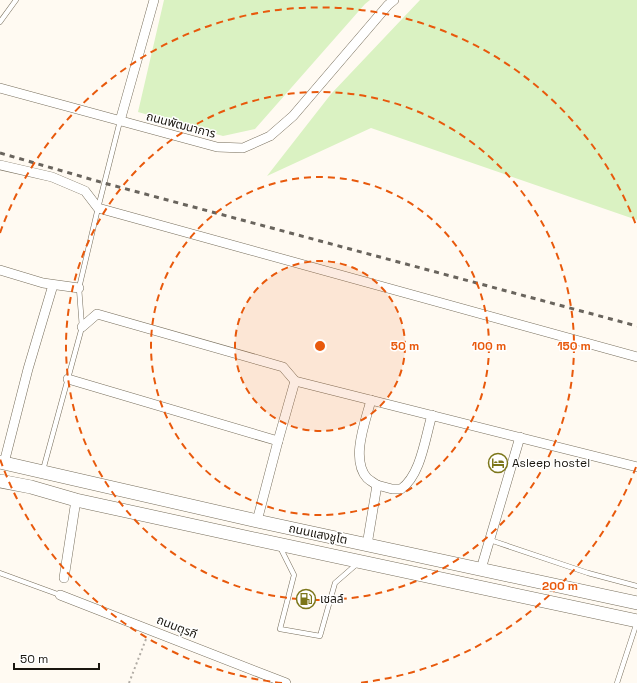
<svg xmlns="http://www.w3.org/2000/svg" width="637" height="683" font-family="'Space Grotesk','Noto Sans Thai',sans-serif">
  <rect width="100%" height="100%" fill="#fffaf2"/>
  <g fill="#daf2c2">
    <path d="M164,0H370L365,4L255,129L223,136L138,112Z"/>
    <path d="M420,0H637V220L371,128L267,176L331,94Z"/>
  </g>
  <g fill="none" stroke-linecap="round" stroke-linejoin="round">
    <defs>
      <g id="lane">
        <path d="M0,22L16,0"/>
        <path d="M43,470L82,327L79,288L98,208L120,121"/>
        <path d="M490,540L588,573L637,586"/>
        <path d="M280,547L294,575L280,629L320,636L335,583L358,563"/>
        <path d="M0,573L60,595"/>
        <path d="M617,683L637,622"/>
      </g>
      <g id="street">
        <path d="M0,88L217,147L243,148L270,136L293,116L388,5L394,0"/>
        <path d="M120,121L154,0"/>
        <path d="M0,165L52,177L85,191L98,208L637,357"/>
        <path d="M0,270L43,283L79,288"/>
        <path d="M82,327L97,314L283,367L295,381L637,467"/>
        <path d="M68,379L278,441"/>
        <path d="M4,463L28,369L53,285"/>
        <path d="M377,485L392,489H401C421,475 425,438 432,415"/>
        <path d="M257,521L278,441L295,381"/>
        <path d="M367,545L377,485C374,483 369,480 367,478C350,459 366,420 371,400"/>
        <path d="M481,569L520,437"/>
        <path d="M64,578L76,500"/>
        <path d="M60,595L286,683"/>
      </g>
      <g id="secondary">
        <path d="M0,462L257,521L637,603"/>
        <path d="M0,481L31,487L76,500L250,538L637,621"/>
      </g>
    </defs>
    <use href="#lane" stroke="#776e5c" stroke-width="5.5"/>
    <use href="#street" stroke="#776e5c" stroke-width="10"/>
    <use href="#secondary" stroke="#776e5c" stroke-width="14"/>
    <path stroke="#b1aca5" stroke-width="2" stroke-dasharray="2 3" stroke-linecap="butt" d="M129,683L146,639"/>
    <use href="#lane" stroke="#fff" stroke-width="4.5"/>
    <use href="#street" stroke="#fff" stroke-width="9"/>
    <use href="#secondary" stroke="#fff" stroke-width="13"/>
    <path stroke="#69645d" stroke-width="3" stroke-dasharray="5 5" stroke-linecap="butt" d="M0,153L104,183L637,326"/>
  </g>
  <circle cx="320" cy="346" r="85" fill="#e8590c" fill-opacity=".12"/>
  <g fill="none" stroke="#e8590c" stroke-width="2" stroke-dasharray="7 5">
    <circle cx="320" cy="346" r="85"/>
    <circle cx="320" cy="346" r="169"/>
    <circle cx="320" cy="346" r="254"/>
    <path d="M636 467A339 339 0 0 1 358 683M282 683A339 339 0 0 1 0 459M0 233A339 339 0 0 1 636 225"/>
  </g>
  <defs>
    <symbol id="hotel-ring" viewBox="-11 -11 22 22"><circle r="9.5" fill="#fff" stroke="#7c761a" stroke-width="1.5"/><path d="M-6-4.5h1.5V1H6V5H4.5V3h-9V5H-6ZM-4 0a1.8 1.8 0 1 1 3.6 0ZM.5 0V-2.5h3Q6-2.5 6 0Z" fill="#7c761a"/></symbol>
    <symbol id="fuel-ring" viewBox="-11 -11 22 22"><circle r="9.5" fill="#fff" stroke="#7c761a" stroke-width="1.5"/><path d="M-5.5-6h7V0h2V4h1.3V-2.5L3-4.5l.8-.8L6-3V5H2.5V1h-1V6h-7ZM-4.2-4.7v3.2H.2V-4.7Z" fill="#7c761a"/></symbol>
  </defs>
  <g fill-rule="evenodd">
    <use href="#hotel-ring" x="487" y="452" width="22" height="22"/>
    <use href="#fuel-ring" x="295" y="588" width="22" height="22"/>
  </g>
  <g text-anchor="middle" stroke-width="3" stroke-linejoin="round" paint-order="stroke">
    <g font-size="12" fill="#1a160f" stroke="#fff">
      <text transform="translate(181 125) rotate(15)" y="4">ถนนพัฒนาการ</text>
      <text transform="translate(318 534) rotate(12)" y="4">ถนนแสงชูโต</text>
      <text transform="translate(177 627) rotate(22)" y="4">ถนนตุรกี</text>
    </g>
    <g font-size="12" fill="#1a160f" stroke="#fff" text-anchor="start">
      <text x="512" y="467">Asleep hostel</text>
      <text x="320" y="603">เชลล์</text>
    </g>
  </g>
  <circle cx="320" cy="346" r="6" fill="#e8590c" stroke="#fff" stroke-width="2"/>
  <g font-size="12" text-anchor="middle" font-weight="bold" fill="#e8590c" stroke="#fff" stroke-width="3" stroke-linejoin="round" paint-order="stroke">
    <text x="405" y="350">50 m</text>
    <text x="489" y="350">100 m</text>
    <text x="574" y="350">150 m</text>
    <text x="560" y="590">200 m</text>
  </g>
  <path d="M14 663v6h85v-6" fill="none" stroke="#1a160f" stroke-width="2"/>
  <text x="20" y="663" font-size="12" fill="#1a160f" stroke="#ffffff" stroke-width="3" paint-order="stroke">50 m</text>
</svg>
